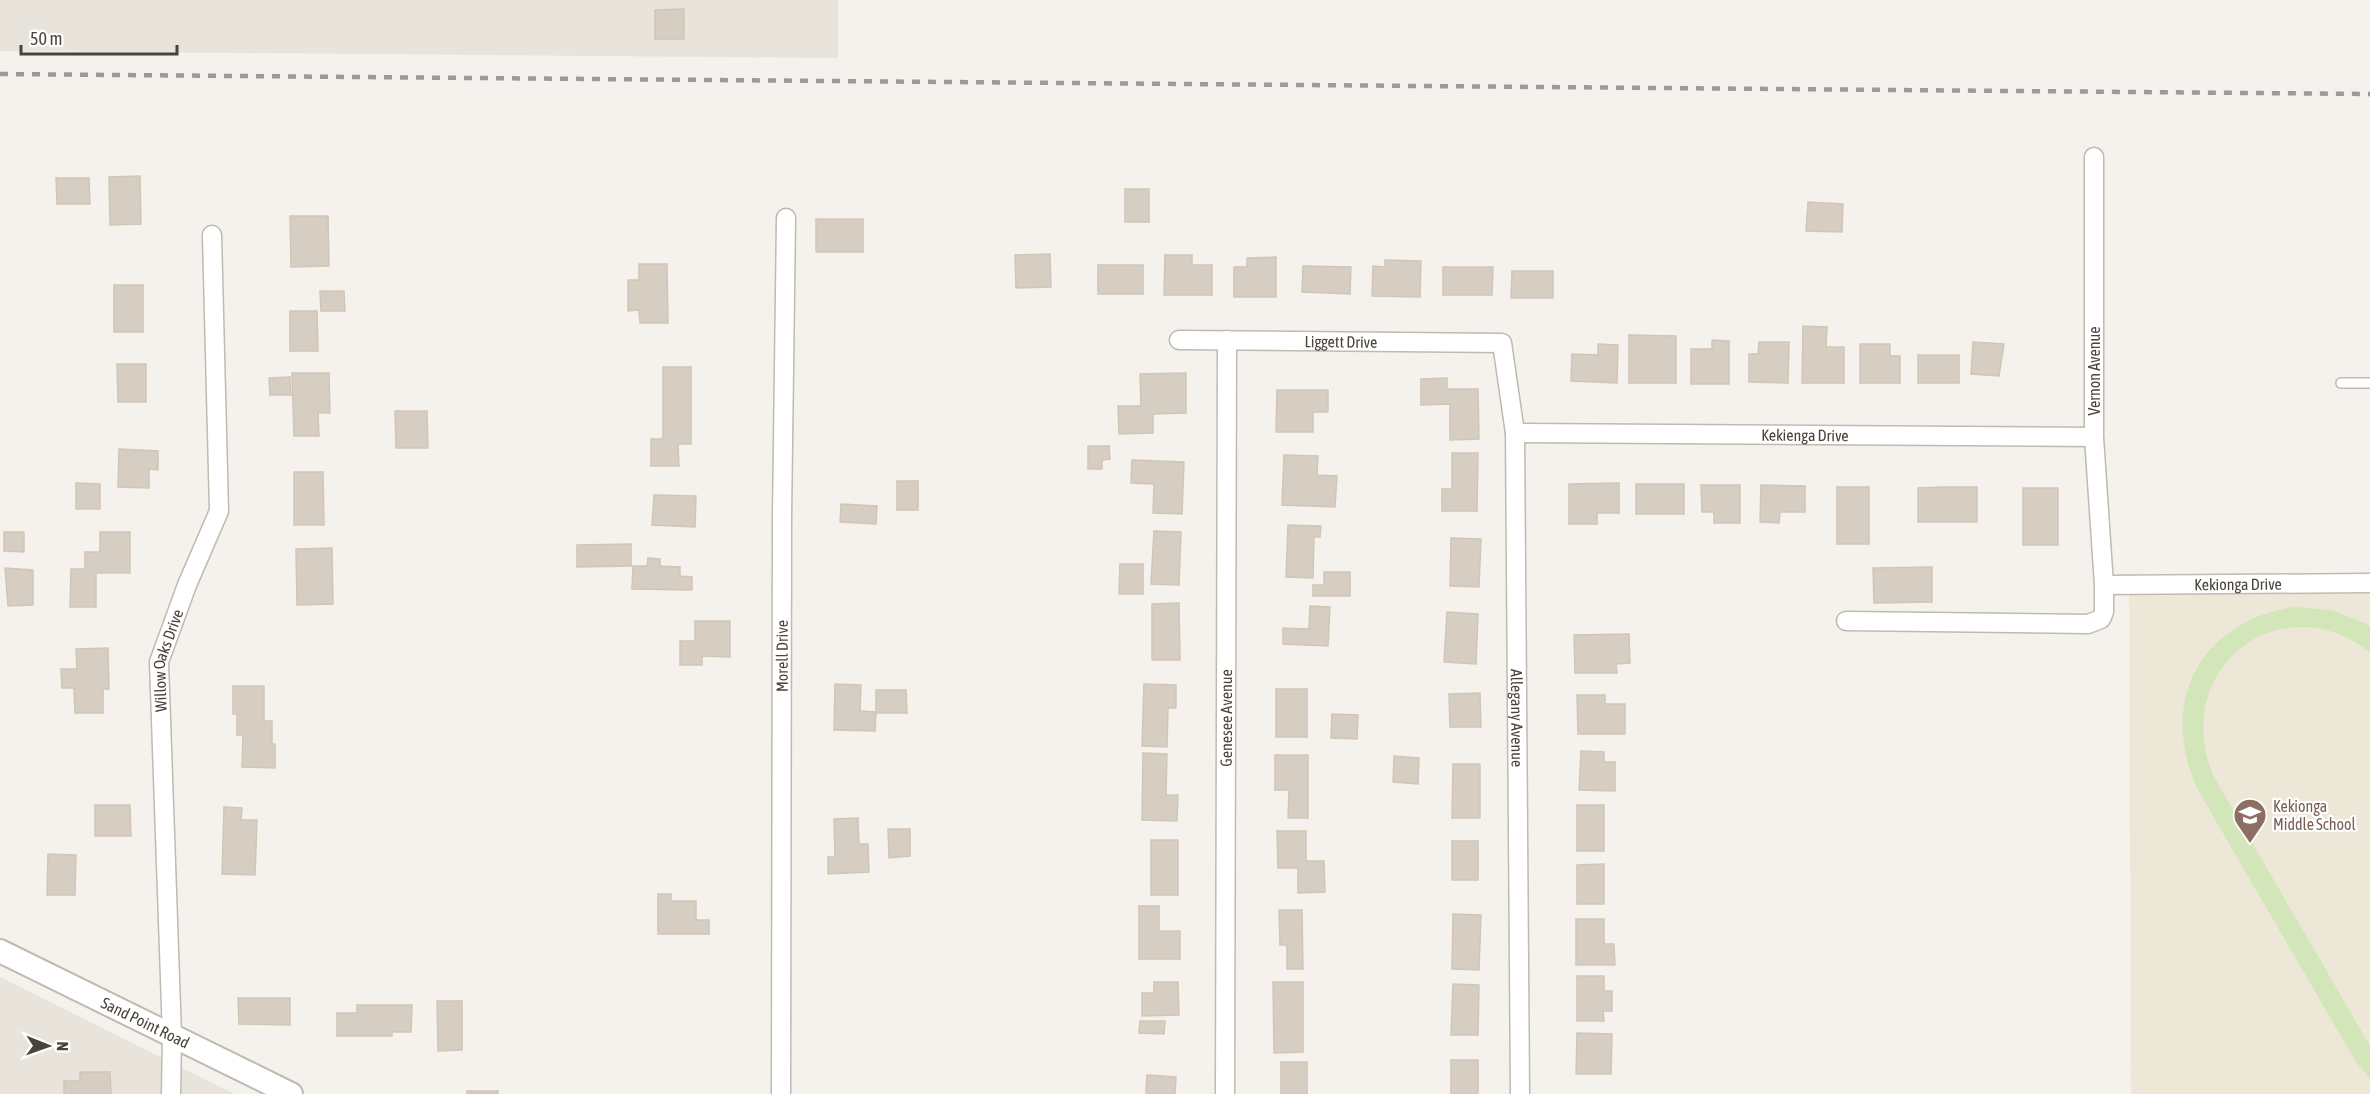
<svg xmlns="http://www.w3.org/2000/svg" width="2370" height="1094" font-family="'Asap Condensed',sans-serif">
  <rect width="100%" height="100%" fill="#f5f2ed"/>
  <g fill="#e9e4db">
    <path d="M0,0H838V58L0,51Z"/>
    <path d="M0,977L196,1075L235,1094H0Z"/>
  </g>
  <path fill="#ede7d8" d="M2129,594H2370V1094H2131Z"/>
  <path fill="#d2e6b9" d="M2294,607L2332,610L2367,624L2370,627V652C2279,582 2170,670 2213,775L2370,1046V1079L2356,1062L2199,792C2157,705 2198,622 2294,607Z"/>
  <g fill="#d6cec2" stroke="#d1c6b6" stroke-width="1.5">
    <path d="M684,9V39H655V10Z"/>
    <path d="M140,176L141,224L110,225L109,177Z"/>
    <path d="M56,178H89L90,204H57Z"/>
    <rect x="1125" y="189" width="24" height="33"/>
    <path d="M1808,202L1843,204L1842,232L1806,231Z"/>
    <path d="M290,216H328L329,266L291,267Z"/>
    <rect x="816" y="219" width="47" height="33"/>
    <path d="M1050,254L1051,287L1016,288L1015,255Z"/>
    <path d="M1165,255H1192V265H1212V295H1164Z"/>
    <path d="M1276,257V297H1234V267H1247V258Z"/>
    <path d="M1385,260L1421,261L1420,297L1372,296L1373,266L1385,267Z"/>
    <path d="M639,264H667L668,323H640L639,310L628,311V280H639Z"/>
    <rect x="1098" y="265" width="45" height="29"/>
    <path d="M1303,266L1351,267L1350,294L1302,292Z"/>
    <path d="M1443,267H1493L1492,295H1443Z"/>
    <path d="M1512,271H1553V298H1511Z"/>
    <rect x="114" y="285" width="29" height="47"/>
    <path d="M320,291H344L345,311H321Z"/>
    <path d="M290,311H317L318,351H290Z"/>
    <path d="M1803,326L1827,327L1826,347H1844V383H1802Z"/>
    <path d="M1629,335L1676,336V383H1629Z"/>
    <path d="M1712,340L1729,341V384H1691V349H1712Z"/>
    <path d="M1759,342H1789L1788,383L1749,382V354H1758Z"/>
    <path d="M1973,342L2004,344L1999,376L1971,374Z"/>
    <path d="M1598,344L1618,345L1617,383L1571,381L1572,354L1598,355Z"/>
    <path d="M1860,344H1890V356H1900V383H1860Z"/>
    <rect x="1918" y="355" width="41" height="28"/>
    <path d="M117,364H146V402H118Z"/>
    <path d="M663,367H691V444H678L679,466H651V439H663Z"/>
    <path d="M292,373H329L330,413H318L319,436H294Z"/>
    <path d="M1186,373V413L1153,414V433L1119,434L1118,406H1141L1140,374Z"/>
    <path d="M290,377L291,395H270L269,378Z"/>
    <path d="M1447,378V389H1478L1479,439L1450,440V404L1421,405V379Z"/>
    <path d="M1277,390H1328V412H1313V432H1276Z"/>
    <path d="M395,411H427L428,448H396Z"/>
    <path d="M1088,446H1109L1110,459L1102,460V469H1088Z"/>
    <path d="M119,449L158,451V470L149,469V488L118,487Z"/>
    <path d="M1452,453H1478L1477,511H1442V489H1452Z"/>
    <path d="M1284,455L1318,456L1317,475L1337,476L1335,507L1282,505Z"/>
    <path d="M1132,460L1184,462L1182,514L1153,513L1154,484L1131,483Z"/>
    <path d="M294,472H323L324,525H294Z"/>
    <rect x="897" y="481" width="21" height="29"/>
    <path d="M76,483L100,484V509H76Z"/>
    <path d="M1619,483V513H1597V524H1569V484Z"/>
    <rect x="1636" y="484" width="48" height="30"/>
    <path d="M1701,485H1740V523H1714V512H1702Z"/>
    <path d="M1761,485L1805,486V512H1780L1779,523L1760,522Z"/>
    <rect x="1837" y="487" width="32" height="57"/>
    <path d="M1942,487H1977V522H1918V488Z"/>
    <rect x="2023" y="488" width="35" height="57"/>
    <path d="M654,495L696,496L695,527L652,525Z"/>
    <path d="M841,504L877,506L876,524L840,522Z"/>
    <path d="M1288,525L1321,526L1320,537H1314L1313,578L1286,577Z"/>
    <path d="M1154,531L1181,532L1179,585L1151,584Z"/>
    <path d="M4,532H24V552L4,551Z"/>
    <path d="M100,532H130V573H96V607H70L71,569H85V552H100Z"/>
    <path d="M1451,538L1481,539L1479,587L1450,586Z"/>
    <path d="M631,544V566L577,567V545Z"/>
    <path d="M332,548L333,604L297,605L296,549Z"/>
    <path d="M648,558L660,559V566L680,567V576L692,577V590L632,589L633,566H647Z"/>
    <path d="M1120,564H1143V594H1119Z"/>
    <path d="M1932,567V602L1874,603L1873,568Z"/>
    <path d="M5,568L33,570V605L8,606Z"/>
    <path d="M1324,572H1350V596H1313V585H1324Z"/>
    <path d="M1179,603L1180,660H1152V604Z"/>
    <path d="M1310,606L1330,607L1328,646L1283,644V628L1309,629Z"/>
    <path d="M1447,612L1478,614L1476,664L1444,662Z"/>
    <path d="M695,621H730V657L702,656V665H680V641H695Z"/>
    <path d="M1629,634L1630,663L1616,664L1617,673H1575L1574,635Z"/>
    <path d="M108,648L109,689H103V713H75L74,688H62L61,669H77L76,649Z"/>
    <path d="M835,684L861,685L860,711L876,712L875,731L834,730Z"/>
    <path d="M1144,684L1176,685V708H1168L1167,747L1142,746Z"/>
    <path d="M233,686H264V721H272V744H275V768L242,767L243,735H237V714H233Z"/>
    <rect x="1276" y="689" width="31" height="48"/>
    <path d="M876,690H906L907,713H876Z"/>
    <path d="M1480,693L1481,727H1450L1449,694Z"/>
    <path d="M1577,695H1605V704H1625V734H1578Z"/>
    <path d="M1332,714L1358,715L1357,739L1331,738Z"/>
    <path d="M1581,751L1604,752V762H1615V791L1579,790Z"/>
    <path d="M1143,753L1167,754L1166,795H1178L1177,821L1142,820Z"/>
    <path d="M1275,755H1308V818H1288L1289,790H1275Z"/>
    <path d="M1394,756L1419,758L1418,784L1393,782Z"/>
    <path d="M1453,764H1480V818H1452Z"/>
    <path d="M95,805H130L131,836H95Z"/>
    <rect x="1577" y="805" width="27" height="46"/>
    <path d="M224,807L242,808L241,820H257L255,875L222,874Z"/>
    <path d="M858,818L859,844H868L869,872L828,874V857H835L834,819Z"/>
    <path d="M888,829H910V856L889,858Z"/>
    <path d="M1277,831H1306V861H1324L1325,892L1298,893V868H1278Z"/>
    <rect x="1151" y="840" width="27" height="55"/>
    <rect x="1452" y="841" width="26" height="39"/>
    <path d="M48,854L76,855L75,895H47Z"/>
    <path d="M1604,864V904H1577V865Z"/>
    <path d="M658,894H671V901H696V920H709V934H658Z"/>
    <path d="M1139,906H1159V931H1180V959H1139Z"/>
    <path d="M1279,910H1302L1303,969H1287V945H1280Z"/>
    <path d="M1453,914L1481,915L1479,970L1452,969Z"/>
    <path d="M1576,919H1604V944H1614L1615,965H1576Z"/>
    <path d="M1577,976H1604V991H1612V1011H1603L1604,1021H1577Z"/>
    <path d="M1154,982H1178L1179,1015L1142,1016V993H1154Z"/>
    <path d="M1273,982H1303V1052L1274,1053Z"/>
    <path d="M1453,984L1479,985L1478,1035H1451Z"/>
    <path d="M238,998H290V1025L239,1024Z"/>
    <path d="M437,1001H462V1050L438,1051Z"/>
    <path d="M357,1005H412L411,1032H392V1036H337V1013H357Z"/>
    <path d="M1140,1021H1165L1164,1034L1139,1033Z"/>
    <path d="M1577,1033L1612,1034L1611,1074H1576Z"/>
    <rect x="1451" y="1060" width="27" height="34"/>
    <rect x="1281" y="1062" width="26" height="32"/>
    <path d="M80,1072H110L111,1094H64V1081H80Z"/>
    <path d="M1147,1075L1176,1077L1175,1094H1146Z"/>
    <rect x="467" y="1091" width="31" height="3"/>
  </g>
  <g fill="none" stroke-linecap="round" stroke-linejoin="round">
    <defs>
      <path id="service" d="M2341,383H2370"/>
      <g id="minor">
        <path id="s1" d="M1179,340L1502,343L1515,433L1520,1094"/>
        <path id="s2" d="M1515,433L2094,437"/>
        <path id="s3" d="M2104,585L2370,583"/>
        <path d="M1846,621L2088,624L2101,619L2104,612V585L2094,437V157"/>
        <path id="s4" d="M171,1094L172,1036L159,662L187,585L219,511L212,235"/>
        <path id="s5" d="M781,1094L782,518L786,218"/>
        <path id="s6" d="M1225,1094L1227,340"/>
      </g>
      <g id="tertiary">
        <path id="s7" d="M0,951L291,1094"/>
      </g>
    </defs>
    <use href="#service" stroke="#c0baaf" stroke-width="12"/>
    <use href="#minor" stroke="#c0baaf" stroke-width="21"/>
    <use href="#tertiary" stroke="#c0baaf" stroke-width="26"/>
    <use href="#service" stroke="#fff" stroke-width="9"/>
    <use href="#minor" stroke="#fff" stroke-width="18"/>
    <use href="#tertiary" stroke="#fff" stroke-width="22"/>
    <path stroke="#9a9a9a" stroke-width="4.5" stroke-dasharray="8 8" stroke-linecap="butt" d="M0,74L2370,94"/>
  </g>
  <defs>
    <symbol id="school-pin" viewBox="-11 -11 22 30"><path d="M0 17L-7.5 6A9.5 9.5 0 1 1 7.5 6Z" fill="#8d6e63" stroke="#fff"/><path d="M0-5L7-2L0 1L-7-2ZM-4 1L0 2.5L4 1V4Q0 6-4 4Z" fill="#fff"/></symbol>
  </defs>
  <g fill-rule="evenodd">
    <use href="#school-pin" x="2231" y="796" width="38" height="52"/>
  </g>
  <g text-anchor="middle" stroke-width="4.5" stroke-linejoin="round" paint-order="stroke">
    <g font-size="16" fill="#49433a" stroke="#fff">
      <text dy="6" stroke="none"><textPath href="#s1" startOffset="162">Liggett Drive</textPath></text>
      <text transform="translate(2094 371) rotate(-90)" y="6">Vernon Avenue</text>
      <text dy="6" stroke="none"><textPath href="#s2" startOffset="290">Kekienga Drive</textPath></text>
      <text dy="6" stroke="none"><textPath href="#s3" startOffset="134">Kekionga Drive</textPath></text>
      <text dy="6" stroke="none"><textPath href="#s5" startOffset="438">Morell Drive</textPath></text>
      <text dy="6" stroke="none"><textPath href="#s4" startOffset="435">Willow Oaks Drive</textPath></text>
      <text dy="6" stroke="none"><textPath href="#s6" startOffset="376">Genesee Avenue</textPath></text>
      <text dy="6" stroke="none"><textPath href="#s1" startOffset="699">Allegany Avenue</textPath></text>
      <text dy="6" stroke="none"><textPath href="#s7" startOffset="162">Sand Point Road</textPath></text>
    </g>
    <g font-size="16" fill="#785e54" stroke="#fff" text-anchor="start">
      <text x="2273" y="812">Kekionga<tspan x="2273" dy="18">Middle School</tspan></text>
    </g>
  </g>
  <g transform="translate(48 1046) rotate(91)" stroke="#ffffff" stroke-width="4.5" paint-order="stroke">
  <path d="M0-4.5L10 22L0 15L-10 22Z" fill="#49433a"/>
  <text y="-9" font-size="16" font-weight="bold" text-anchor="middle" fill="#49433a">N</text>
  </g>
  <path d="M21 45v9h156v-9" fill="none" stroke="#49433a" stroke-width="3"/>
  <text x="30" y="45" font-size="18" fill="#49433a" stroke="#ffffff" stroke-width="4.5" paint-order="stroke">50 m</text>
</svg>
